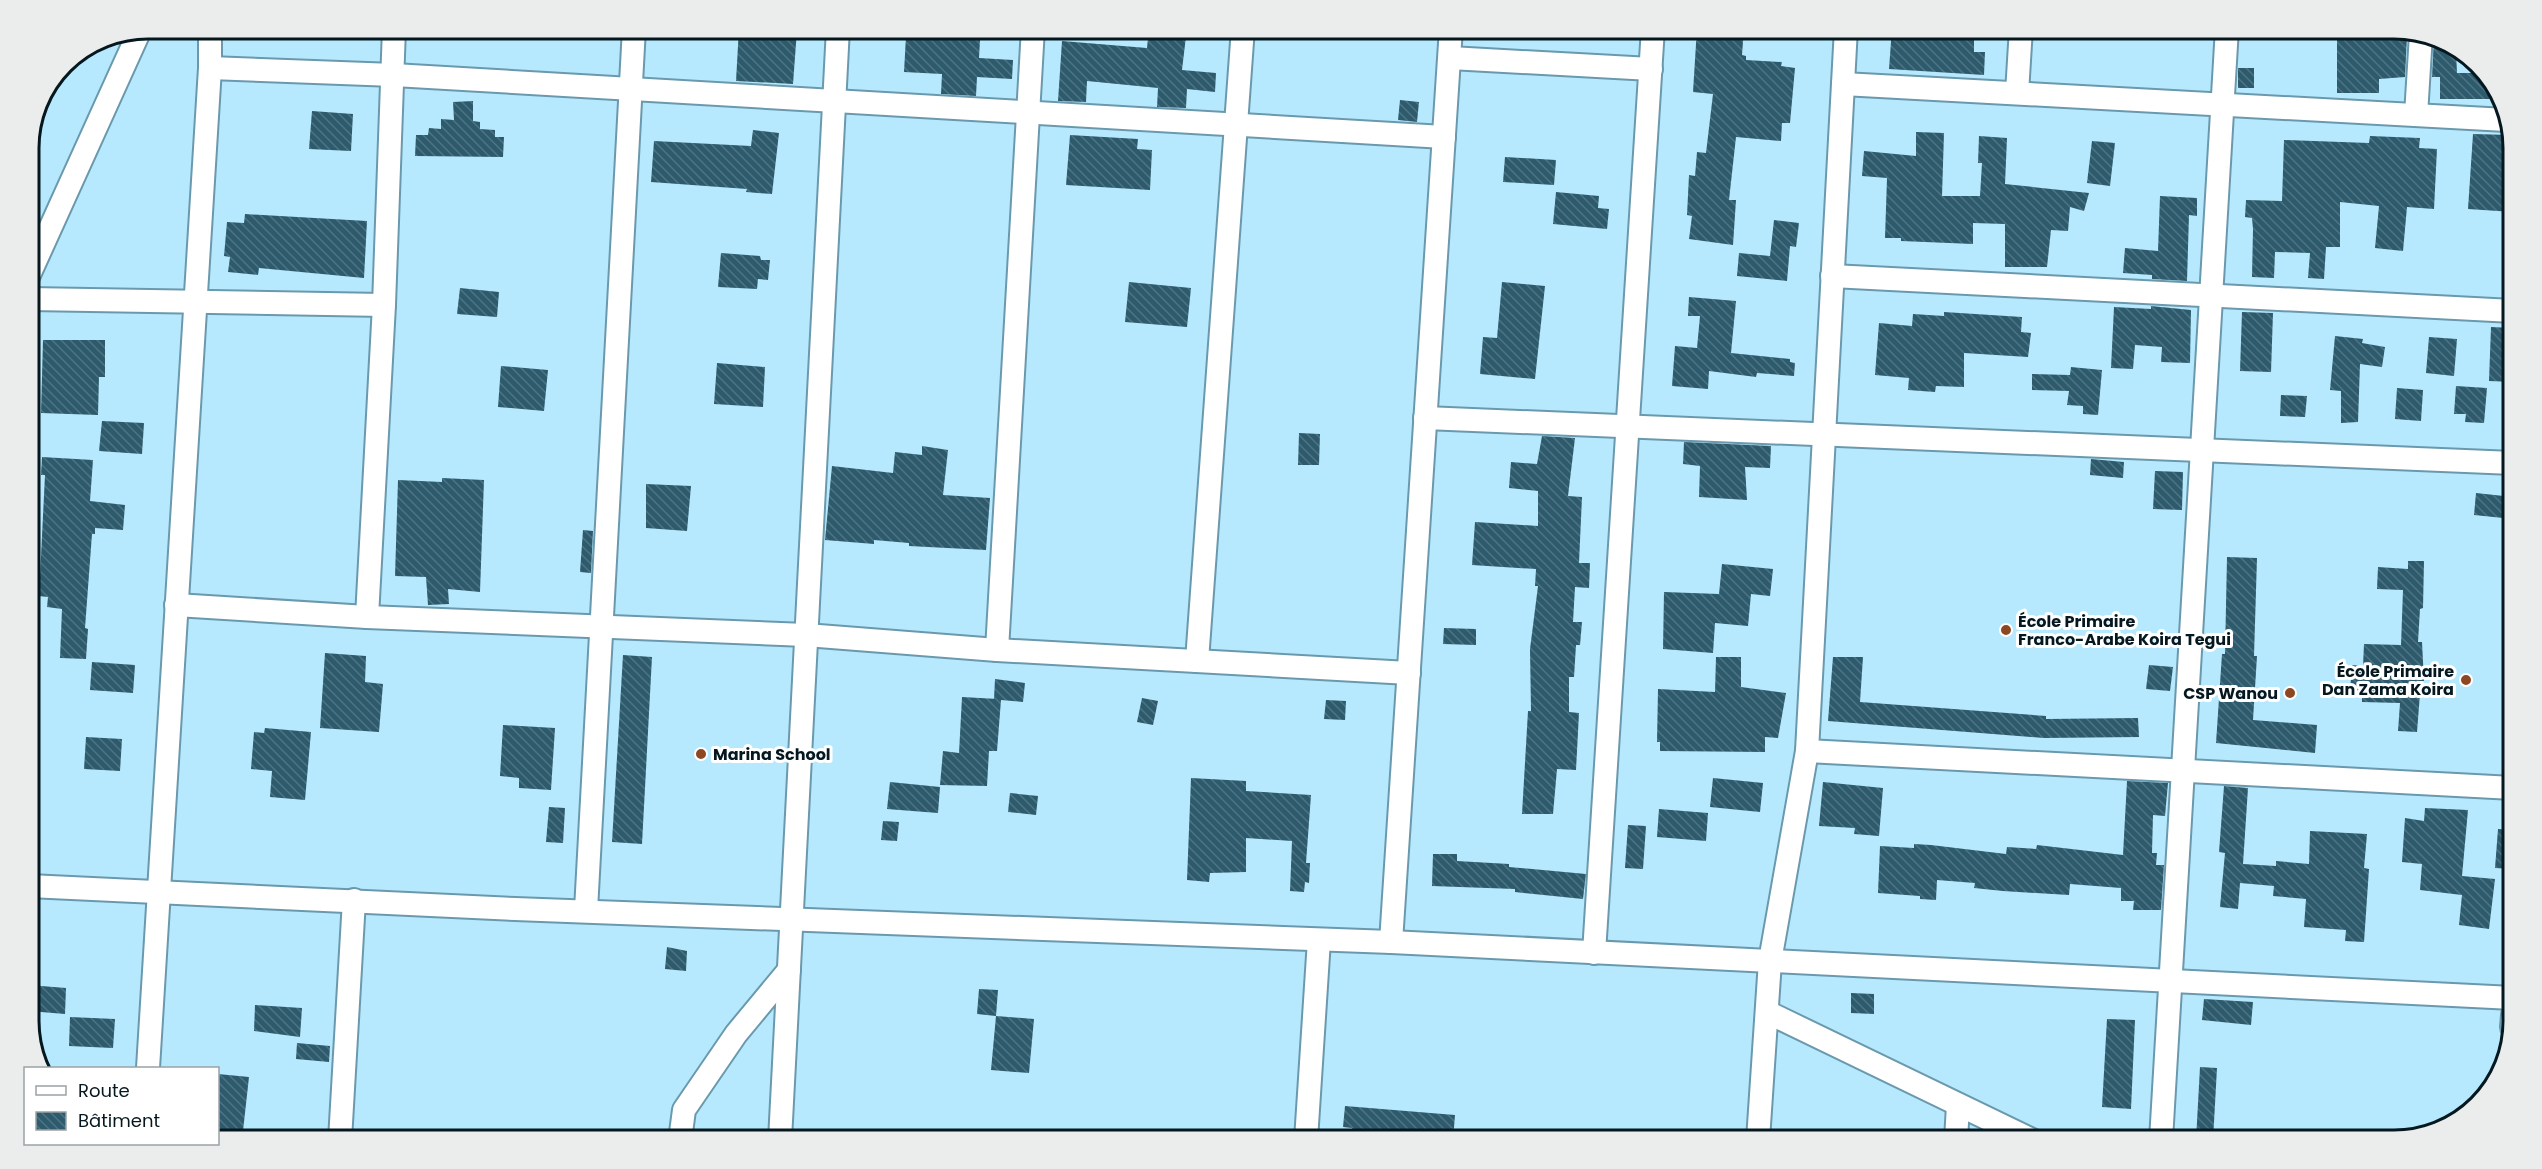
<svg xmlns="http://www.w3.org/2000/svg" width="2542" height="1169" font-family="Poppins,sans-serif">
  <defs>
    <pattern id="building-back-hatch" width="6" height="6" patternUnits="userSpaceOnUse" patternTransform="scale(1.5)"><rect width="6" height="6" fill="#2d5b6d"/><path d="M-1 5l2 2M0 0l6 6M5-1l2 2" fill="none" stroke="#4f7381"/></pattern>
  </defs>
  <rect width="100%" height="100%" fill="#b7e9fe"/>
  <g fill="url(#building-back-hatch)">
    <path d="M739,28L797,30L793,84L736,81Z"/>
    <path d="M1149,28H1187L1182,70L1216,73L1215,92L1187,89L1186,108L1157,107L1158,88L1087,81L1086,102L1058,101L1062,41L1147,48Z"/>
    <path d="M1697,28H1744L1742,55L1746,56V60L1782,62L1781,66L1795,68L1790,123H1782L1781,141L1736,137L1729,200H1736L1733,245L1689,239L1692,216L1687,215L1689,175L1695,176L1697,152L1706,153L1713,94L1693,92Z"/>
    <path d="M1892,28H1974V52H1985L1984,75L1889,69Z"/>
    <path d="M2337,32L2407,36L2405,77L2379,79V93H2337Z"/>
    <path d="M906,36L980,40L979,58L1013,60L1012,79L977,77L976,96L941,94L942,74L904,72Z"/>
    <path d="M2434,37L2440,38L2456,51L2457,73H2483L2493,81L2499,99H2440V77H2432Z"/>
    <rect x="2238" y="68" width="16" height="20"/>
    <path d="M1400,100L1419,102L1417,122L1398,120Z"/>
    <path d="M473,101V121L480,122V129L495,130V137H504L503,157L415,156L416,135H428L429,128L441,129V119L454,120L453,102Z"/>
    <path d="M312,111L353,114L351,151L309,149Z"/>
    <path d="M753,130L779,133L772,194L746,192L747,189L651,182L654,141L751,146Z"/>
    <path d="M1916,132L1944,133L1942,196H1980L1982,163H1978L1979,136L2007,138L2005,184L2089,193L2084,211L2070,207L2068,231L2051,230L2047,267H2005V224L1973,223V244L1901,241V238H1885L1887,178L1862,176L1864,151L1916,156Z"/>
    <path d="M2473,134L2511,135L2513,212L2468,209Z"/>
    <path d="M1070,135L1138,139L1137,149L1152,150L1150,190L1066,185Z"/>
    <path d="M2370,136L2420,138L2419,148L2437,149L2434,209L2407,207L2403,251L2375,248L2379,206L2340,202V247H2326L2324,279L2308,278L2310,253L2275,252L2274,278L2252,277L2253,229L2252,218L2245,217L2246,200L2282,201L2284,140L2369,143Z"/>
    <path d="M2092,141L2115,143L2110,186L2087,183Z"/>
    <path d="M1505,157L1556,160L1554,185L1503,182Z"/>
    <path d="M1556,192L1599,196L1598,208L1609,209L1607,229L1553,224Z"/>
    <path d="M2160,196L2197,198V216L2189,215L2187,281L2152,279V275L2123,273L2125,248L2158,251Z"/>
    <path d="M245,214L367,221L364,278L259,268L258,275L228,272L230,257L224,256L227,222L244,223Z"/>
    <path d="M1774,220L1799,223L1796,247L1790,246L1787,281L1737,276L1739,253L1770,256Z"/>
    <path d="M721,253L760,256L761,260H770L768,280L758,279L757,289L718,287Z"/>
    <path d="M1129,282L1191,288L1187,327L1125,322Z"/>
    <path d="M1502,282L1545,286L1535,379L1480,374L1483,337L1497,338Z"/>
    <path d="M460,288L499,292L497,317L457,314Z"/>
    <path d="M1689,297L1736,301L1731,353L1790,359V362L1795,363L1794,376L1757,373L1756,377L1709,371L1708,389L1672,386L1675,346L1697,348L1700,316H1688Z"/>
    <path d="M2151,306L2191,310L2190,363L2161,362L2162,347L2135,345L2133,369L2111,368L2114,307L2151,309Z"/>
    <path d="M1944,312L2022,317L2021,332L2031,333L2028,357L1964,353V387L1936,386L1935,392L1908,390L1909,378L1875,375L1879,323L1912,326L1913,314L1944,316Z"/>
    <path d="M2242,312L2273,313L2271,372L2240,371Z"/>
    <path d="M2491,327L2513,328V382L2489,381Z"/>
    <path d="M2335,336L2363,339L2362,343L2385,347L2382,367L2360,364L2358,422L2341,423V391L2330,390Z"/>
    <path d="M2429,337L2457,339L2454,376L2426,373Z"/>
    <path d="M43,340H105V377H99L98,415L41,413Z"/>
    <path d="M717,363L765,367L763,407L714,404Z"/>
    <path d="M501,366L548,370L544,411L498,407Z"/>
    <path d="M2071,367L2102,370L2098,415L2083,414V406L2067,405L2069,391L2032,390V374L2070,375Z"/>
    <path d="M2456,386L2487,388L2484,423L2465,422L2466,414H2454Z"/>
    <path d="M2397,388L2423,390L2421,421L2395,419Z"/>
    <path d="M2281,395L2307,396L2305,417L2280,416Z"/>
    <path d="M102,421L144,423L142,454L99,451Z"/>
    <path d="M1299,433L1320,434L1319,465H1298Z"/>
    <path d="M1542,436L1575,438L1568,496L1582,497L1579,563H1590L1589,588L1575,587L1573,622H1582L1580,645H1576L1574,677H1569V712L1579,713L1576,770L1557,769L1553,814H1522L1528,711H1531L1530,649L1538,586H1535L1536,569L1472,565L1475,522L1538,526V491L1509,488L1511,462L1537,464Z"/>
    <path d="M1684,442L1771,446L1770,468L1745,467L1747,500L1699,497L1700,466L1683,464Z"/>
    <path d="M922,446L948,450L943,495L990,498L986,550L909,546V543L874,540V544L825,540L832,466L893,473L895,452L922,455Z"/>
    <path d="M42,457L93,460L90,501L125,505L123,530L95,528V534H92L85,628L88,629L86,659L60,658L62,609L47,607L48,597L29,595L31,576L40,577L45,475H41Z"/>
    <path d="M2091,459L2124,462L2123,478L2090,475Z"/>
    <path d="M2155,471L2183,472L2182,510L2153,509Z"/>
    <path d="M442,478L484,480L480,592L448,589L449,604L428,605L426,577L395,576L398,480L442,482Z"/>
    <path d="M646,484L691,486L687,531L646,528Z"/>
    <path d="M2476,493L2513,497V519L2474,515Z"/>
    <path d="M583,530L593,531L591,573L580,572Z"/>
    <path d="M2227,557L2257,558L2254,656H2257L2253,720L2317,725L2315,753L2216,743L2222,654H2225Z"/>
    <path d="M2408,561H2424L2423,608L2420,609L2418,642H2422L2424,681H2421L2417,732L2398,731L2400,703L2362,702V691H2350L2352,665L2363,666L2364,644L2401,645L2403,590L2377,589L2378,567L2408,569Z"/>
    <path d="M1722,564L1773,569L1770,596L1751,594L1748,626L1715,623L1713,653L1663,649L1664,592L1719,594Z"/>
    <path d="M1444,628L1476,629V645L1443,644Z"/>
    <path d="M325,653L366,656L365,682L383,684L379,732L320,728Z"/>
    <path d="M623,655L652,657L642,844L612,842Z"/>
    <path d="M1716,657H1741V687L1786,693L1778,738L1765,737V752L1660,751V742H1657L1658,689L1715,692Z"/>
    <path d="M1833,657H1863L1860,702L2046,716V719L2138,718L2139,737L2044,738L1828,721Z"/>
    <path d="M92,662L135,665L133,693L90,690Z"/>
    <path d="M2149,665L2173,667L2170,691L2146,689Z"/>
    <path d="M995,679L1025,683L1023,702L1001,700L997,751H989L987,786L940,785L943,751L959,753L962,697L998,699H994Z"/>
    <path d="M1142,698L1158,701L1153,725L1137,722Z"/>
    <path d="M1326,700L1346,701L1345,720L1324,719Z"/>
    <path d="M503,725L555,728L551,790L519,788V778L500,776Z"/>
    <path d="M265,728L311,732L305,800L270,797L272,771L251,769L254,732L264,733Z"/>
    <path d="M86,737L122,739L120,771L84,769Z"/>
    <path d="M1191,778L1246,781V791L1311,795L1306,863H1310L1309,883L1305,882L1304,892L1290,891L1292,841L1246,838V872L1210,873L1209,882L1187,880Z"/>
    <path d="M1713,778L1763,783L1760,812L1710,807Z"/>
    <path d="M2127,781L2168,783L2165,816L2153,815L2152,853H2157L2156,865H2164L2161,910H2133L2134,901H2121V888L2070,884L2069,895L2003,891L1974,888L1975,883L1937,880L1936,900L1920,899V896L1878,893L1880,846L1914,848V844L1931,845L2006,854L2007,847L2036,849L2037,845L2123,855Z"/>
    <path d="M890,782L940,787L938,813L887,809Z"/>
    <path d="M1823,782L1883,788L1879,836L1854,834L1855,828L1819,826Z"/>
    <path d="M2224,786L2248,788L2243,864L2276,866V861L2309,864L2310,831L2367,834L2364,868L2369,869L2364,942L2345,941L2346,930L2304,927L2306,899L2273,896L2274,886L2240,883L2238,909L2220,907L2225,853L2219,852Z"/>
    <path d="M1010,793L1038,796L1036,815L1008,812Z"/>
    <path d="M549,807L565,808L563,843L546,842Z"/>
    <path d="M2425,808L2468,810L2462,876L2495,879L2489,929L2459,925L2462,895L2420,890L2422,864L2402,862L2405,818L2424,821Z"/>
    <path d="M1659,809L1708,813L1706,841L1657,837Z"/>
    <path d="M883,821L899,822L897,841L881,840Z"/>
    <path d="M1628,825L1646,826L1643,869L1625,868Z"/>
    <path d="M2498,829L2513,830V869L2495,868Z"/>
    <path d="M1433,854H1457V861L1509,864V867L1586,874L1583,899L1515,892V889L1432,886Z"/>
    <path d="M667,947L687,951L686,971L665,969Z"/>
    <path d="M29,985L66,988L65,1014L29,1011Z"/>
    <path d="M979,989L998,990L996,1016L1034,1019L1029,1073L991,1070L996,1016L977,1014Z"/>
    <path d="M1851,993L1874,994V1014L1851,1013Z"/>
    <path d="M2204,999L2253,1002L2251,1025L2202,1020Z"/>
    <path d="M255,1005L302,1008L300,1037L254,1031Z"/>
    <path d="M70,1017L115,1019L113,1048L69,1046Z"/>
    <path d="M2107,1019L2135,1020L2131,1109L2102,1107Z"/>
    <path d="M297,1043L330,1046L329,1062L296,1059Z"/>
    <path d="M2200,1067L2217,1068L2213,1140H2196Z"/>
    <path d="M218,1074L249,1077L242,1140H218Z"/>
    <path d="M1345,1106L1455,1115L1453,1140H1351L1352,1128L1343,1127Z"/>
  </g>
  <g fill="none" stroke-linecap="round" stroke-linejoin="round">
    <defs>
      <g id="street">
        <path d="M1450,58L1651,69"/>
        <path d="M210,68L394,75L1444,137"/>
        <path d="M1843,84L2506,120"/>
        <path d="M2017,93L2021,28"/>
        <path d="M2416,115L2421,34"/>
        <path d="M29,275L140,30"/>
        <path d="M1832,276L2513,311"/>
        <path d="M29,299L384,305"/>
        <path d="M1425,418L2513,463"/>
        <path d="M176,605L367,617L806,635L997,650L1409,673"/>
        <path d="M367,617L384,305L394,28"/>
        <path d="M997,650L1033,28"/>
        <path d="M1197,661L1243,28"/>
        <path d="M1807,751L2513,788"/>
        <path d="M29,886L515,909L1391,942L2513,998"/>
        <path d="M586,910L634,28"/>
        <path d="M1391,942L1451,28"/>
        <path d="M1594,953L1653,28"/>
        <path d="M1767,1012L2032,1140"/>
        <path d="M2512,1027L2513,1015"/>
        <path d="M148,1068L210,68V28"/>
        <path d="M340,1140L354,900"/>
        <path d="M680,1140L684,1110L736,1034L789,970"/>
        <path d="M780,1140L838,28"/>
        <path d="M1306,1140L1319,940"/>
        <path d="M1758,1140L1770,961L1807,751L1846,28"/>
        <path d="M1956,1140L1958,1105"/>
        <path d="M2161,1140L2227,28"/>
      </g>
    </defs>
    <use href="#street" stroke="#6a99ad" stroke-width="26"/>
    <use href="#street" stroke="#fff" stroke-width="22"/>
  </g>
  <g fill="#8e4723" stroke="#fff" stroke-width="2">
    <circle cx="2006" cy="630" r="6"/>
    <circle cx="2466" cy="680" r="6"/>
    <circle cx="2290" cy="693" r="6"/>
    <circle cx="701" cy="754" r="6"/>
  </g>
  <g text-anchor="middle" stroke-width="6" stroke-linejoin="round" paint-order="stroke">
    <g font-size="16" font-weight="bold" fill="#05181f" stroke="#fff" text-anchor="start">
      <text x="2018" y="627">École Primaire<tspan x="2018" dy="18">Franco-Arabe Koira Tegui</tspan></text>
      <text x="2454" y="677" text-anchor="end">École Primaire<tspan x="2454" dy="18">Dan Zama Koira</tspan></text>
      <text x="2278" y="699" text-anchor="end">CSP Wanou</text>
      <text x="713" y="760">Marina School</text>
    </g>
  </g>
  <path d="M0 0H2542V1169H0ZM148 39H2394A109 109 0 0 1 2503 148V1021A109 109 0 0 1 2394 1130H148A109 109 0 0 1 39 1021V148A109 109 0 0 1 148 39Z" fill="#ebeded" fill-rule="evenodd"/>
  <path fill="none" stroke="#05181f" stroke-width="3" d="M148 39H2394A109 109 0 0 1 2503 148V1021A109 109 0 0 1 2394 1130H148A109 109 0 0 1 39 1021V148A109 109 0 0 1 148 39Z"/>
  <rect x="24" y="1067" width="195" height="78" fill="#ffffff" stroke="#9ba3a5" stroke-width="1.5"/>
  <rect x="36" y="1086" width="30" height="9" fill="#ffffff" stroke="#9ba3a5" stroke-width="1.5"/>
  <text x="78" y="1097" font-size="18" fill="#05181f">Route</text>
  <rect x="36" y="1112" width="30" height="18" fill="url(#building-back-hatch)" stroke="#9ba3a5" stroke-width="1.5"/>
  <text x="78" y="1127" font-size="18" fill="#05181f">Bâtiment</text>
</svg>
